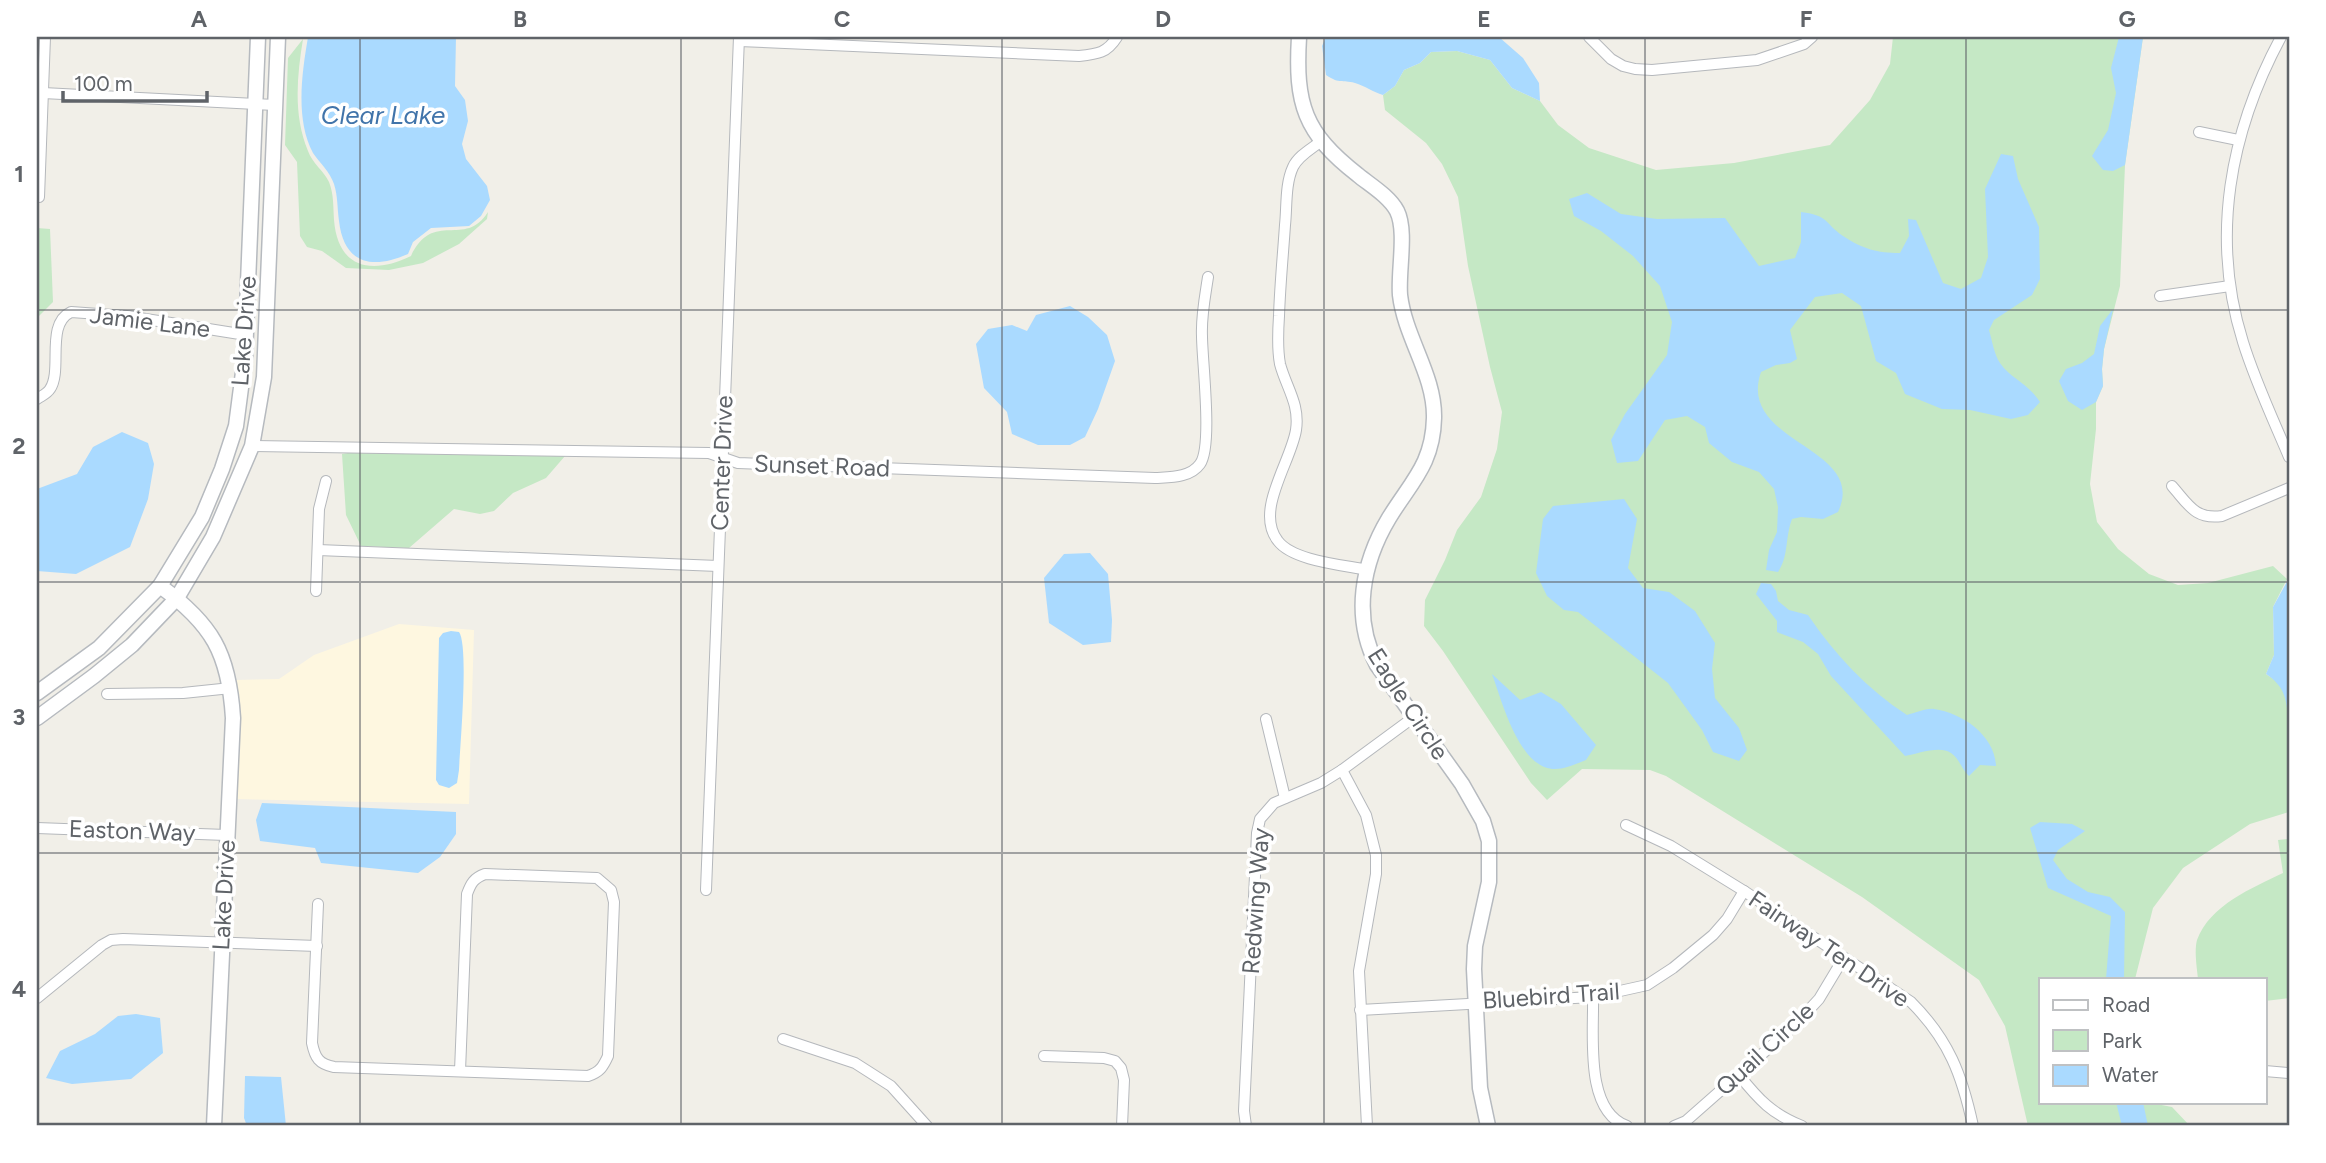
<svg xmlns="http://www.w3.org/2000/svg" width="2326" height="1163" font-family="Figtree,sans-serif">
  <rect width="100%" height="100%" fill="#f1efe8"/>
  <path fill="#fef7e0" d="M399,624L474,630L469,804L234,799L237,692L235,680L279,679L314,655Z"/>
  <g fill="#c5e8c5">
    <path d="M1893,37H2143L2125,165L2120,286L2104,349L2102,369L2103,386L2096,402V429L2090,484L2097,522L2118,549L2149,574L2178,585L2208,583L2273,566L2287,579L2273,607L2274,655L2266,674C2270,677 2277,680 2280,684C2295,705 2289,784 2289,812L2250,824L2183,868L2153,908L2135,979H2041V1102H2146L2172,1107L2190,1126H2028L2005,1026L1979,980L1862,897L1666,776L1650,770L1582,769L1547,800L1531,783L1443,651L1424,626L1425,600L1445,560L1457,530L1481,497L1497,449L1502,412L1490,367L1468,266L1458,197L1442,164L1426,143L1385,110L1383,95L1395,86L1404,70L1420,63L1431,52L1457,51L1490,60L1512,88L1540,101L1558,125L1589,148L1656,170L1734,163L1830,145L1870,100L1890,64Z"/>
    <path d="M303,39C297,76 293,115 308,151C312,163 324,171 329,182C334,195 333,206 334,220C338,269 372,275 411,256C433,209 465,249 488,212L487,219L459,244L423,263L389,270L346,268L322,251L307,247L300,236L297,162L285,145L288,58Z"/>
    <path d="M37,228L50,229L53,302L37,318Z"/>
    <path d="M348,453L565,456L546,478L513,493L494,511L480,514L454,509L409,548L361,546L346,515L342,454Z"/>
    <path d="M2289,839V998L2265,1001V979H2198C2197,968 2194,951 2197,940C2210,905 2252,888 2283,873L2278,840Z"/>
  </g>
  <g fill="#aadaff">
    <path d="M308,37H456L455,86L465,100L468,121L462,144L466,159L487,186L490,200L481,216L469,226L431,228L413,242L408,254C372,270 344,264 339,221C337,207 338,197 334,184C330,172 320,163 313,153C295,119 302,73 308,37Z"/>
    <path d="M1326,37H1499L1523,58L1539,83L1540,101L1512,88L1490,60L1457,51L1431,52L1420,63L1404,70L1395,86L1383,95C1373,92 1365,86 1355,83C1341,79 1341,85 1326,75L1322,46Z"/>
    <path d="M2119,37H2143L2125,165L2113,171L2103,170L2092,156L2108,130L2116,93L2111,68Z"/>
    <path d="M2001,154L2013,156L2018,179L2039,227L2040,279L2032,295L1994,320L1989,330C1992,340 1994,354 2000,363C2011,379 2028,383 2040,402L2028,415L2011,419L1970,410L1942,409L1905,394L1896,373L1876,361L1861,306L1842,293L1815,297L1790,330L1797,359L1790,363L1776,365L1761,372C1736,444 1869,446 1838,512L1823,519L1801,517L1792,519C1785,537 1789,556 1778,572L1766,570L1769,550L1777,532L1778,507L1774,489L1759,472L1732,462L1709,443L1705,427L1687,416L1665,420L1638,461L1617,463L1611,440L1625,414L1667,355L1672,322L1660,286L1633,256L1601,231L1574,216L1569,199L1587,193L1621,214L1657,219L1725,218L1759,266L1795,258L1801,242V212C1830,216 1823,222 1843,236C1863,249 1877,253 1900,253L1909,236L1908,219L1916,220L1943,283L1961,289L1981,278L1988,257L1985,189Z"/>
    <path d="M1070,306L1088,317L1107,335L1115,361L1098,409L1085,437L1070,445H1038L1012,434L1007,412L984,388L976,344L988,329L1012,325L1027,331L1036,315Z"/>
    <path d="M2113,309L2104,349L2102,369L2103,386L2096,402L2082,410L2068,401L2059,381L2066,369L2082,363L2094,354L2100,326Z"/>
    <path d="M122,432L148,443L154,464L148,499L130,547L76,574L37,571V489L77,474L93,447Z"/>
    <path d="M1624,499L1637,519L1628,568L1643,588L1669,592L1695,611L1715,643L1712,669L1715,698L1739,728L1747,750L1739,761L1713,752L1702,730L1668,683L1578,612L1564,610L1547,596L1536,573L1543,519L1553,506Z"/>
    <path d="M1090,553L1108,574L1112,620L1111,642L1083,645L1049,623L1044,578L1064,554Z"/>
    <path d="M2289,578V724C2286,701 2287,688 2266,674L2274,655L2273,607Z"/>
    <path d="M1761,583L1771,584L1776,591L1778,601L1789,610L1808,615C1835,655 1867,689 1907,715C1915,713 1926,708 1934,709C1963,713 1995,736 1996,766L1980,765L1969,776C1962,770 1959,758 1951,753C1940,745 1917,754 1905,756L1831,676L1818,654L1803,642L1777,632V621L1756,594Z"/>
    <path d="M451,631L459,632C469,646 460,747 459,770L457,783L449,788L439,785L436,780L439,638L443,633Z"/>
    <path d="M1492,674L1520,700L1541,692L1561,704L1596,745L1586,760C1576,764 1565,769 1555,769C1519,769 1502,701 1492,674Z"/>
    <path d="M262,803L456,812V834L440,857L418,873L321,863L315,848L260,841L256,820Z"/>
    <path d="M2040,822L2072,824L2085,831L2058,850L2053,860L2067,879L2088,892L2110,897L2125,912L2124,979H2106L2111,916L2048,888L2030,828Z"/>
    <path d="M136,1014L160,1018L163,1053L131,1079L72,1084L46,1078L60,1051L95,1034L118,1016Z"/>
    <path d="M245,1076L281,1077L286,1126H247L244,1118Z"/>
    <path d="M2116,1102H2143L2148,1126H2122Z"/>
  </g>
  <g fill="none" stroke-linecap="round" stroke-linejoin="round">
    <defs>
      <g id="street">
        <path d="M1589,37L1611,59L1623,66L1635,69L1652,70L1757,60L1804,44L1812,37"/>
        <path d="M2281,37C2230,132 2210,237 2243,342C2255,381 2273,419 2289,457"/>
        <path d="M739,41L1079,56C1098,54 1107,53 1117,37"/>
        <path d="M43,93L275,105"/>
        <path d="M2199,132L2238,140"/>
        <path d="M1320,142C1311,149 1298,156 1293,167C1285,184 1287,207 1285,225C1283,255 1280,285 1279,316C1278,331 1277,348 1280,364C1286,387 1300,404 1296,430C1291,462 1254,511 1278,541C1293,561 1344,565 1368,570"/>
        <path d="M39,197L45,37"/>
        <path d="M2160,296L2230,286"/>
        <path d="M37,399C41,396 47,394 50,389C63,370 45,324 71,312L127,316L246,335"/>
        <path d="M252,446L709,453L738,463L1155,478C1170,477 1190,478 1200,464C1213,446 1202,361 1202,336C1201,316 1205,297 1208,277"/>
        <path d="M2172,486C2188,504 2195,520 2222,516L2289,488"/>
        <path d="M318,550L718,566"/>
        <path d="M316,591L319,509L326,481"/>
        <path d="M107,694L183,693L231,688"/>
        <path d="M1266,719L1285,798"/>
        <path d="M1342,770L1366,815L1376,855V874L1359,971L1367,1126"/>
        <path d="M1626,825L1671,846L1744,891L1911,1002C1949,1040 1962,1075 1973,1126"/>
        <path d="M37,828L226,835"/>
        <path d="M706,890L739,37"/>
        <path d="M318,904L312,1043C315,1058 319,1064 334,1067L588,1076C600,1072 603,1067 608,1056L614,902L611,890L597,878L485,874C474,878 471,883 467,894L460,1071"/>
        <path d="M1593,997C1594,1034 1584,1111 1627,1126"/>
        <path d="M37,998L102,945L111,940L123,939L317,946"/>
        <path d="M1360,1010L1593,997L1647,985L1673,968L1713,935L1727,919L1744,891"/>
        <path d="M783,1039L855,1063L891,1086L927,1126"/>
        <path d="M1044,1056L1104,1058L1115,1061L1121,1068L1124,1080L1122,1126"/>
        <path d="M2265,1071L2289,1073"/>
        <path d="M1739,1075C1759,1100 1772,1114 1802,1126"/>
        <path d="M1246,1126L1244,1111L1257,833L1260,819L1274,803L1321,783L1342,770L1414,717"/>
        <path d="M1674,1126L1686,1121L1795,1025L1819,999L1843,959"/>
      </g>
      <g id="secondary">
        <path d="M1299,37C1295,104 1304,133 1358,175C1370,185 1389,196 1397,211C1407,231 1398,271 1400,295C1405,338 1435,375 1434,418C1433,464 1411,482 1389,518C1362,563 1352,617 1377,665L1462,784L1483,821L1489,841V882L1475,946L1474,969L1480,1088L1488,1126"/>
        <path d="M160,586C212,624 229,653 233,718L214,1126"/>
        <path d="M37,693L99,648L160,586L202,517L222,469L236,426L245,357L258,37"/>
        <path d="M37,718L94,676L132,645L177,598L213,537L252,446L264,377L278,37"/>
      </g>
    </defs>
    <use href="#street" stroke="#b5b8bc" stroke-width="12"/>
    <use href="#secondary" stroke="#b6babf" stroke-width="17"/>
    <use href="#street" stroke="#fff" stroke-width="10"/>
    <use href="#secondary" stroke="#fff" stroke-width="14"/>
  </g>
  <path fill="none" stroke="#5f6368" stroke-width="2" stroke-opacity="0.55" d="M360,37V1126M681,37V1126M1002,37V1126M1324,37V1126M1645,37V1126M1966,37V1126M37,310H2289M37,582H2289M37,853H2289"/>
  <g text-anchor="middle" stroke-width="7" stroke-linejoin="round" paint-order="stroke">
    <g font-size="24" fill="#5f6368" stroke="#fff">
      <text transform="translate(150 322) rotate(7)" y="8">Jamie Lane</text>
      <text transform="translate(244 331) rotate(-86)" y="8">Lake Drive</text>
      <text transform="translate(722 463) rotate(-88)" y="8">Center Drive</text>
      <text transform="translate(822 466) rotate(2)" y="8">Sunset Road</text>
      <text transform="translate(1408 704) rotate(57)" y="8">Eagle Circle</text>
      <text transform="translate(132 831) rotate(2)" y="8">Easton Way</text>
      <text transform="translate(224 895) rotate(-87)" y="8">Lake Drive</text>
      <text transform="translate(1256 901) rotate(-86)" y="8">Redwing Way</text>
      <text transform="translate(1829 949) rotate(34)" y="8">Fairway Ten Drive</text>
      <text transform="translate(1551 996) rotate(-4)" y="8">Bluebird Trail</text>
      <text transform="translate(1765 1049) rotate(-43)" y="8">Quail Circle</text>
    </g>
    <g font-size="26" font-style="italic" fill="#4174aa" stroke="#fff">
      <text x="383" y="124">Clear Lake</text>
    </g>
  </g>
  <rect width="2326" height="1163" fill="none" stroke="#ffffff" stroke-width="77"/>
  <rect x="2039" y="978" width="228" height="126" fill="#ffffff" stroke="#bfc1c3" stroke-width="2"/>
  <rect x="2053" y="1000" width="35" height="10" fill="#ffffff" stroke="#bfc1c3" stroke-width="2"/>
  <text x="2102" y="1012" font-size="21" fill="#5f6368">Road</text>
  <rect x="2053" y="1030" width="35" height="21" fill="#c5e8c5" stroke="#bfc1c3" stroke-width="2"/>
  <text x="2102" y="1048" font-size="21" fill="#5f6368">Park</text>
  <rect x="2053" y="1065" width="35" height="21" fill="#aadaff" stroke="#bfc1c3" stroke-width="2"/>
  <text x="2102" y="1082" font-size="21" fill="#5f6368">Water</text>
  <path d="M63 91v10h144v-10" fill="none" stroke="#5f6368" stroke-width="3.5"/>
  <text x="74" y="91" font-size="21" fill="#5f6368" stroke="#ffffff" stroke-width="5" paint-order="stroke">100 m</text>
  <rect x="38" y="38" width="2250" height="1086" fill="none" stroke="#5f6368" stroke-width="2.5"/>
  <g font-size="23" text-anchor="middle" font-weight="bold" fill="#5f6368">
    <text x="199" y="27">A</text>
    <text x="520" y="27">B</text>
    <text x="842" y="27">C</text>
    <text x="1163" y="27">D</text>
    <text x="1484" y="27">E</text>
    <text x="1806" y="27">F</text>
    <text x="2127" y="27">G</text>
    <text x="19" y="182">1</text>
    <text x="19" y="454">2</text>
    <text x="19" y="725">3</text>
    <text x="19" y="997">4</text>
  </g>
</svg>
